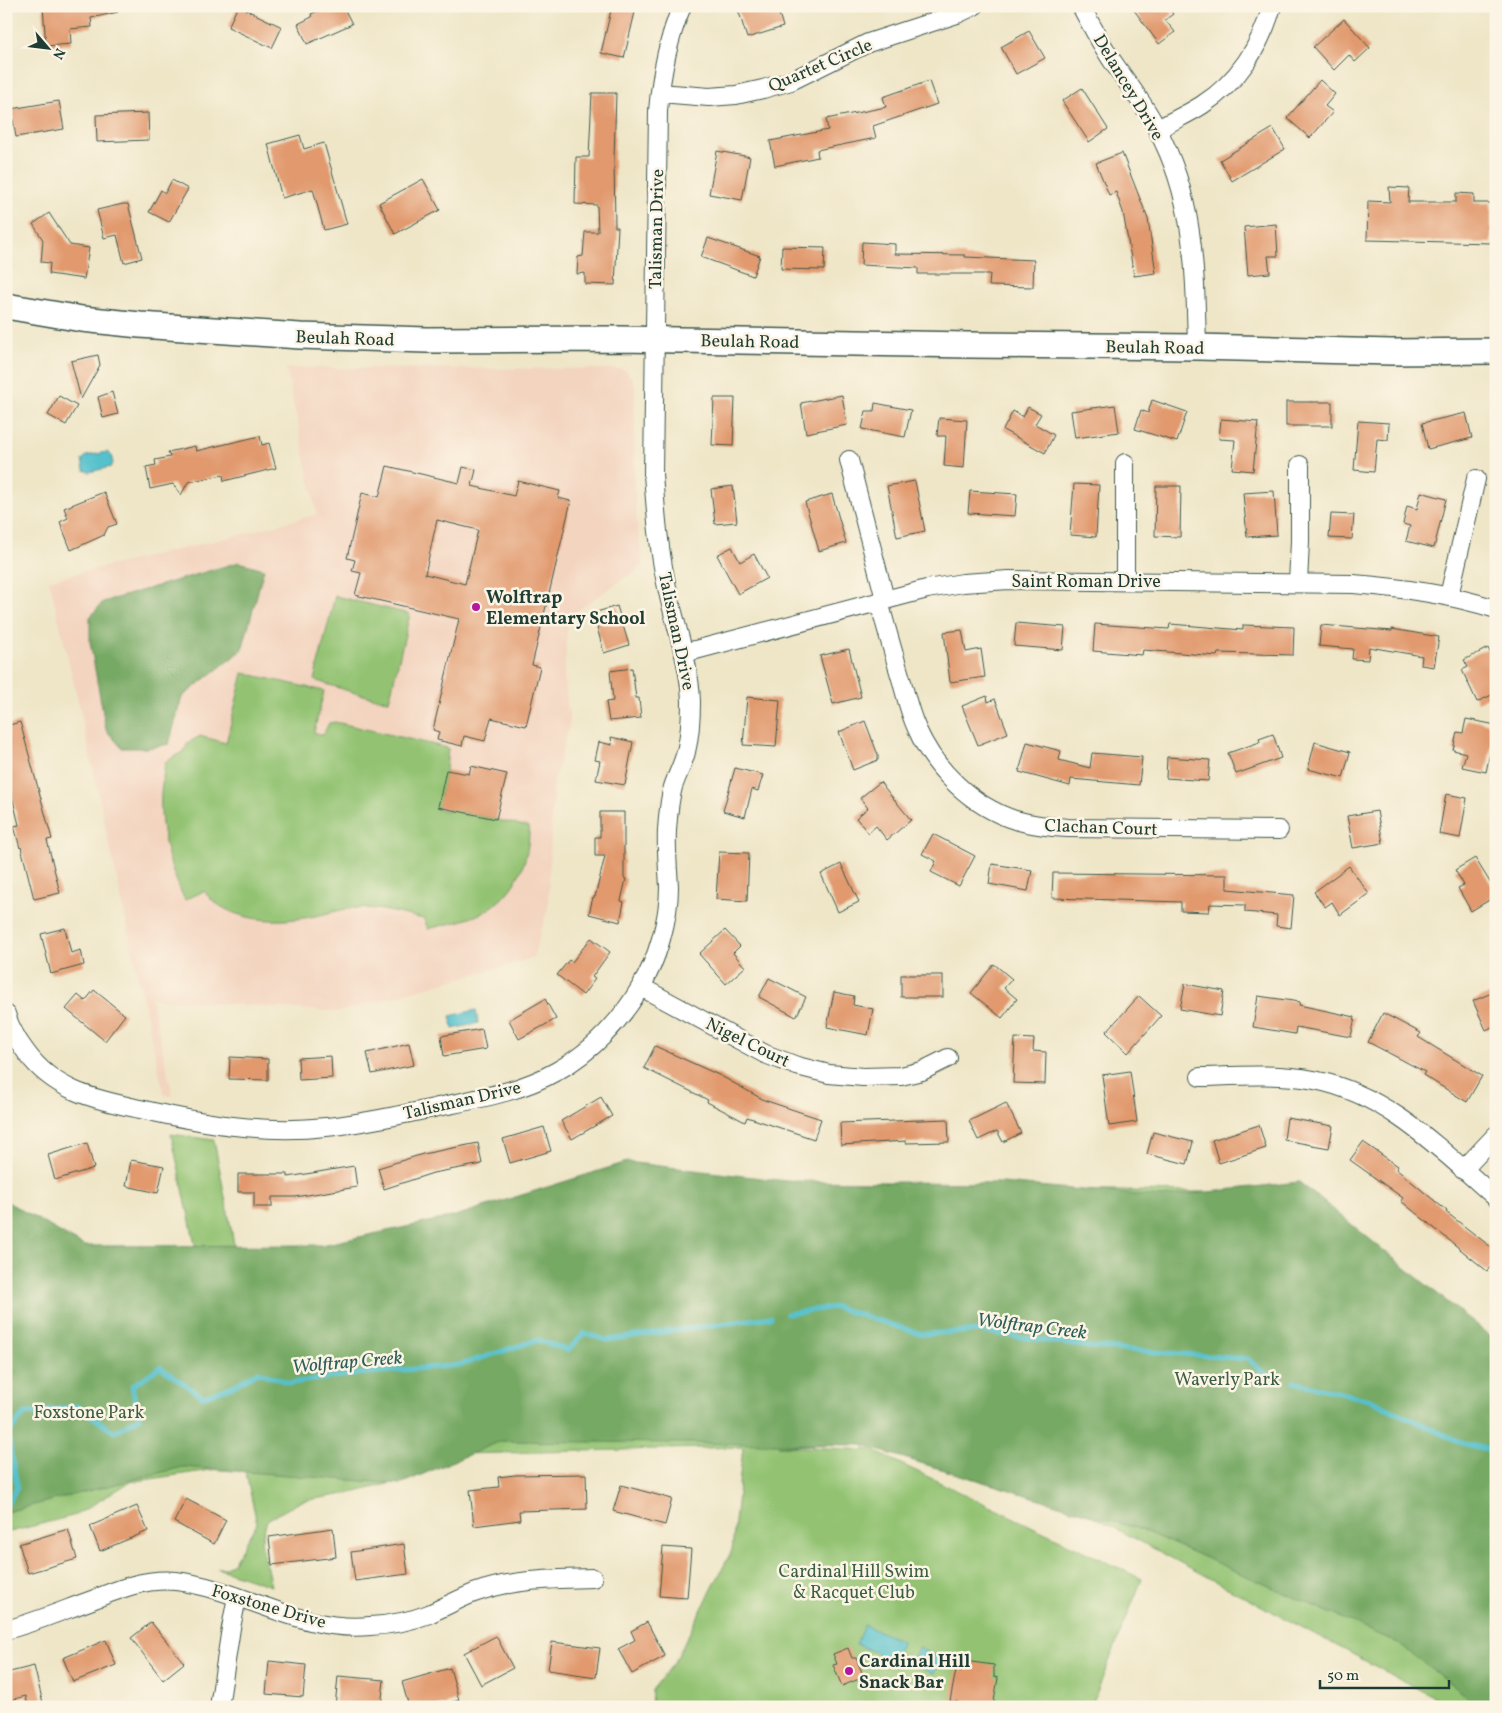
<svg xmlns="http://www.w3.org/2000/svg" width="1502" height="1713" font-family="Vollkorn,serif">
  <rect width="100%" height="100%" fill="#fcf5e5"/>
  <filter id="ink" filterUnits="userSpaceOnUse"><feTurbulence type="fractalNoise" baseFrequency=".02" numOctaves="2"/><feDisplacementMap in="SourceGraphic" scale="10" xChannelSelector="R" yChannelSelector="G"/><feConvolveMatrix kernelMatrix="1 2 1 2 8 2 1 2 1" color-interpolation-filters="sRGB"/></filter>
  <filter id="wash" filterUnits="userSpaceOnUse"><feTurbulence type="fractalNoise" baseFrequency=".0096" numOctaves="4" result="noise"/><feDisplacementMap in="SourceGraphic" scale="20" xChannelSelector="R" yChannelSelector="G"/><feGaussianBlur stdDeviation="1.12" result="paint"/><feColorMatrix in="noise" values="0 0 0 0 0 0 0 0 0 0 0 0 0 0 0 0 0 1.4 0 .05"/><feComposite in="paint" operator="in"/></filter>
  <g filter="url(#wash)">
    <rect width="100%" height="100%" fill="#efe6c8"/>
    <path fill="#f3d4bf" d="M286,368L620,369L626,371L632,378L635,386L634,488L637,525L643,565L568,617L564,677L570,722L553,784L548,908L533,958L338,1012L151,998L173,1096L164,1095L77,696L49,580L239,535L317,514Z"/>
    <g fill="#93c372" stroke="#598053">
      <path d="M335,596L410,614L389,701L355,693L314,680Z"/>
      <path d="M243,673L324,691L314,732L323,735L329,723L335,722L448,748L446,770L438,809L449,811L452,798L462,812L529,827C530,862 515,894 484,912C467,921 446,924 428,929L424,919C403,915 381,907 360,908C344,908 330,913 315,916C279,924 228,923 204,891L185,900C169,868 159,829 161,793C162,783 164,773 165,762L184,751L188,743L200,736L226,743Z"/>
      <path d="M171,1134L214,1140L236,1254L380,1245L823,1187L1202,1192L1274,1199L1496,1707H1452L951,1441L778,1446L872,1450L1142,1579L1091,1707H651L652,1690L674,1663L732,1550L743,1447L422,1455L388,1484L351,1493L302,1501L267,1520L261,1542L271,1586L217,1568H226L233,1563L257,1523L244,1465L130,1482L76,1515L6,1533V1333L213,1327Z"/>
    </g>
    <g fill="#76a964" stroke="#4a734c">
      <path d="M239,562L264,569L242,650L182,697L169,744L148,748H122L106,730L90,642V617L103,602Z"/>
      <path d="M627,1162L786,1181L1003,1183L1161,1197L1299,1182L1496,1341V1707H1481L1396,1642L1142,1530L861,1445L501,1441L400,1484L183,1467L6,1512V1201L84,1246L322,1245L452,1217Z"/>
    </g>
    <g fill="#54c1cd" stroke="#3a7f80">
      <path d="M107,452L111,455L113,463L111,467L89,472L84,470L82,460L86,456Z"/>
      <path d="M476,1010L478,1023L453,1029L450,1016Z"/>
      <path d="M864,1625L902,1641L893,1660L856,1644Z"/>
      <path d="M918,1648L941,1658L934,1674L911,1664Z"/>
    </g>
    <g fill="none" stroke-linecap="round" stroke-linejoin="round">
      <g stroke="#54c1cd" stroke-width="5">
        <path d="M787,1314L835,1307L921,1334L978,1331L1090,1347L1248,1359L1265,1374L1272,1376"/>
        <path d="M1294,1382L1370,1400L1464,1444L1496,1451"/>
        <path d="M6,1503H8L17,1487L8,1434L24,1414L77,1406L114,1432L139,1418L132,1386L160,1367L203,1397L233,1386L258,1372L290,1383L357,1374L460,1365L537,1340L568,1350L585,1333L606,1340L771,1317"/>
      </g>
    </g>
    <g id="blocks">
      <g fill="#e1996d" fill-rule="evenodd">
        <path d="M51,6H117L118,12L91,18L92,27L70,29L71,44L46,46L43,7Z"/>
        <path d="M238,6L282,27L272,48L228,27Z"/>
        <path d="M330,6H343L352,24L307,44L298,24L312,17L311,14Z"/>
        <path d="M612,6L635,12L624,58L601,53Z"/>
        <path d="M737,6H777L783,27L747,38Z"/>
        <path d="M1131,6H1167L1173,14L1165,20L1175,32L1159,44Z"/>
        <path d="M1344,19L1370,48L1355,62L1349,55L1334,70L1313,47Z"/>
        <path d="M1029,31L1045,58L1016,74L1001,47Z"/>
        <path d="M1320,80L1335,94L1325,106L1333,112L1310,138L1287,118Z"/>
        <path d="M929,81L937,104L873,126L876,138L817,150L818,157L775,166L770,141L828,130L826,119L886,107L883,97Z"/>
        <path d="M1082,88L1108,129L1089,142L1062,101Z"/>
        <path d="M592,93H616L614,158L615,227H618L615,285L585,284V273L577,274L578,257L583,256L585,232H598L597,205L575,204L576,157H589Z"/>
        <path d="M59,101L64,129L16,137L11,109Z"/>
        <path d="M148,113L149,140L97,142L96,115Z"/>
        <path d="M1273,128L1285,149L1232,181L1220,160Z"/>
        <path d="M300,135L304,149L324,143L347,224L324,230L313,189L282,198L268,144Z"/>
        <path d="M717,151L750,157L742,200L709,194Z"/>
        <path d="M1122,153L1148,219L1156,273L1134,276L1123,212L1116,192L1109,195L1096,163Z"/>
        <path d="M423,179L440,210L395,234L379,203Z"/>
        <path d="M172,180L188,189L169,222L149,212L161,190L165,193Z"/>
        <path d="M1389,187L1409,188L1408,202H1456V193L1474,194V203H1491V243L1367,240L1368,201L1390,202Z"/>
        <path d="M123,204H128L142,258L124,263L117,235L104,238L97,210Z"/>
        <path d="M49,213L70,245L89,248L84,279L49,274L50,263L41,262L43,240L33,224Z"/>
        <path d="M1276,224L1278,256H1268L1270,273L1248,275L1244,227Z"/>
        <path d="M708,238L760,256L753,276L701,257Z"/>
        <path d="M862,242L895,244V254L965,255V257L1034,260L1033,287L989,286L990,274H918V268L861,265Z"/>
        <path d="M782,247L825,248L824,270L781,269Z"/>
        <path d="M98,355L100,365L81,399L71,361Z"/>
        <path d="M112,392L118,414L103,418L98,397Z"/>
        <path d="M842,395L847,425L806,433L801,403Z"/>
        <path d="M59,396L77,406L66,425L48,415Z"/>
        <path d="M714,398H735L733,446L712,445Z"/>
        <path d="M1152,400L1187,412L1177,442L1135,429L1141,410L1148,413Z"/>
        <rect x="1286" y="402" width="46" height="24"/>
        <path d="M875,403L911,410L905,437L862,429L866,411H874Z"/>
        <path d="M1115,405L1119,432L1075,438L1071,411Z"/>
        <path d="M1028,407L1041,414L1035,424L1054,435L1045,453L1003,430L1013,411L1023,417Z"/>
        <path d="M1466,413L1472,438L1428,449L1422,423Z"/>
        <path d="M939,418L967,420L964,468L944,466L946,436H937Z"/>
        <path d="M1221,419L1258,422L1253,471L1232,469L1235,440L1219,439Z"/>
        <path d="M1358,421L1389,423L1388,440L1377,439L1374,472L1354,470Z"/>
        <path d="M260,436L262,445L269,443L276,468L224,481L223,475L188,482L181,495L173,484L150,489L146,467L156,465L155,460L170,457L168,452L195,446L196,451Z"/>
        <path d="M387,466L459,483L463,467L476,470L472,486L514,496L518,481L560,491L558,498L571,501L532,665L540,667L526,726L491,718L485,741L464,736L462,746L437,740L439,732L433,730L459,619L355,595L361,573L352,571L355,560L347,558L362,493L379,497ZM437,520L478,530L465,584L425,574Z"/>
        <path d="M915,481L925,531L897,537L887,486Z"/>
        <path d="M1074,484L1099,485L1096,537L1070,535Z"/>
        <path d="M733,486L737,522L715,524L711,489Z"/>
        <path d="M1156,486H1181L1180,537L1155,536Z"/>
        <path d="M970,491L1017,494L1015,516L968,513Z"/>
        <path d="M1274,491L1277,535L1247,537L1243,493Z"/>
        <path d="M104,492L117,524L108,527L104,535L71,550L60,522L68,518L64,508Z"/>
        <path d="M1421,492L1446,499L1434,548L1406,541L1410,526L1403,524L1407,506L1417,509Z"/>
        <path d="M832,494L846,543L819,551L805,502Z"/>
        <path d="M1331,514L1354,515L1352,539L1329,538Z"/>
        <path d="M732,547L740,562L754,554L767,578L738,594L717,555Z"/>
        <path d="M617,606L629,645L604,653L593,613Z"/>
        <path d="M1016,623L1065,627L1063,650L1014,646Z"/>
        <path d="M1095,624L1169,629L1170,624L1243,630V625L1294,627L1293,655L1218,653L1217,656L1143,650L1142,655L1093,651Z"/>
        <path d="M1321,625L1392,631V629L1439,637L1434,667L1421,665L1422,656L1369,647L1368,660L1352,659L1353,649L1319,646Z"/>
        <path d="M962,630L966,652L981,649L985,677L950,682L944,632Z"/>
        <path d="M1488,648L1496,664V693L1477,702L1462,670L1468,667L1464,660Z"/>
        <path d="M849,649L861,697L833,704L820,656Z"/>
        <path d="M632,668L636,698H639L641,718L609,721L606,702L613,701L610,671Z"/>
        <path d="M987,696L988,702L995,699L1008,733L978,745L962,706Z"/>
        <path d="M747,697L780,700L776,747L743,745Z"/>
        <path d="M1466,719L1496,725L1486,772L1462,767L1466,753L1453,750L1457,732L1463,733Z"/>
        <path d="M865,721L878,755V760L853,770L839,732Z"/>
        <path d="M20,722L52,839L47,840L60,893L34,899L21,847L20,848L14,826L19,825L6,771V726Z"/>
        <path d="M1273,734L1281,758L1236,774L1228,753L1260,742L1259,739Z"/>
        <path d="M611,737L633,742L625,785L596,780L600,761L595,760L599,742L612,745Z"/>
        <path d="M1027,742L1061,751L1059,760L1090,768L1092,753L1142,757L1139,785L1071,779L1070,786L1019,772Z"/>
        <path d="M1315,742L1350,752L1343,778L1308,769Z"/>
        <path d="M1167,757L1210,760L1208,781L1166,778Z"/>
        <path d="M471,766L507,774L496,819L438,807L446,770L469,774Z"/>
        <path d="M735,768L763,775L758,791L752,789L745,817L723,811Z"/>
        <path d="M880,782L911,820L887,840L876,826L868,833L856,818L868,808L860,798Z"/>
        <path d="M1446,794L1467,798L1460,838L1439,834Z"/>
        <path d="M1377,811L1383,843L1353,848L1347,816Z"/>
        <path d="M600,812H624V878L626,879L621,901L624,902L620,922L589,914L593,897H595L605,856H595V837H600Z"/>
        <path d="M933,834L975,856L959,886L931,872L936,861L922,854Z"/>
        <path d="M719,852L749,853L747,901L716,899Z"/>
        <path d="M1475,858L1496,892V896L1471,911L1458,888L1464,885L1455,870Z"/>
        <path d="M841,864L859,902L838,912L821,874Z"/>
        <path d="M992,864L1032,870L1028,891L989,884Z"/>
        <path d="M1349,866L1369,894L1340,915L1332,902L1325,907L1314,892Z"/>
        <path d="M1053,873L1227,875V889L1294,895L1291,928L1276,926L1277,915L1245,912V905L1210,904L1209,912L1181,911V902L1052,898Z"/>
        <path d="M65,928L71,953L81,950L84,965L51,974L41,934Z"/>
        <path d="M725,930L740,946L733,953L745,967L726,984L699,954Z"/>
        <path d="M591,938L610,952L592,977L595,979L583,995L557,975L569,960L572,962Z"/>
        <path d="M994,964L1012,979L1004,988L1017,999L1002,1018L971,993Z"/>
        <rect x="901" y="975" width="42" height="22"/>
        <path d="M769,978L806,997L796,1017L759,997Z"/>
        <path d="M1185,984L1224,991L1220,1016L1180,1009Z"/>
        <path d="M94,990L125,1015L105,1041L66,1009L78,995L85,1001Z"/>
        <path d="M1496,991V1025L1486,1030L1473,1001Z"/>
        <path d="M834,992L854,996L853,1005L873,1009L868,1035L827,1027Z"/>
        <path d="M1139,996L1161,1016L1128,1053L1106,1032Z"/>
        <path d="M1258,996L1300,1002L1299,1005L1355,1017L1351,1037L1296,1027L1295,1034L1253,1027Z"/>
        <path d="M545,999L556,1019L519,1039L509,1020Z"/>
        <path d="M1383,1013L1421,1033L1418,1037L1482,1076L1467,1102L1423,1075L1425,1072L1368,1042Z"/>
        <path d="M482,1029L486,1049L444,1056L441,1036Z"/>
        <path d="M1015,1038L1034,1039L1033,1051L1046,1052L1045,1084L1013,1083Z"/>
        <path d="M409,1043L414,1065L372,1074L367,1053Z"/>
        <path d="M655,1046L721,1076L764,1100L821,1119L814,1139L747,1117L745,1122L707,1102L708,1100L644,1068Z"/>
        <path d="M331,1056L332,1078L299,1080L298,1058Z"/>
        <path d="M230,1057L268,1059V1080L229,1079Z"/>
        <path d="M1130,1071L1137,1122L1109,1126L1102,1075Z"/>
        <path d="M601,1097L612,1116L572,1139L561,1121Z"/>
        <path d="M1006,1103L1021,1133L1003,1142L997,1131L978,1140L969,1121Z"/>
        <path d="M1287,1118L1333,1126L1329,1148L1284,1140Z"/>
        <path d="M948,1119L949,1142L906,1143V1141L841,1145L840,1123Z"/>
        <path d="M1259,1125L1266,1148L1219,1163L1212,1140Z"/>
        <path d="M544,1127L551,1151L510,1163L503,1139Z"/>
        <path d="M1153,1132L1193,1142L1187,1164L1147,1154Z"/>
        <path d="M1363,1142L1398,1166L1396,1169L1447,1211L1446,1212L1496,1251V1260L1487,1271L1401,1201L1403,1198L1350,1160Z"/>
        <path d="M87,1143L94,1168L55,1180L48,1155Z"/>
        <path d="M478,1143L482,1164L433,1173L384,1189L378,1168L423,1154Z"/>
        <path d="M131,1160L164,1166L158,1193L126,1186Z"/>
        <path d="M354,1166L357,1187L295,1197H272V1207H254V1192H238V1174H288V1177Z"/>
        <path d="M586,1474L587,1509L519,1511L520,1520L474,1526L470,1490L499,1487L498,1477L515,1475Z"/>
        <path d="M621,1485L672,1499L665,1525L613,1511Z"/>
        <path d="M186,1499L226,1520L214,1544L174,1522Z"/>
        <path d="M137,1506L148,1531L100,1551L90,1526Z"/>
        <path d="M333,1528L336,1557L272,1565L269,1537Z"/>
        <path d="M68,1529L77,1559L28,1573L19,1544Z"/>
        <path d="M404,1544L408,1574L355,1581L351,1552Z"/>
        <path d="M663,1547L691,1549L687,1598L659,1596Z"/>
        <path d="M151,1622L184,1663L163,1680L131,1638Z"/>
        <path d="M647,1622L665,1656L632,1674L618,1649L635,1640L631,1631Z"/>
        <path d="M496,1636L513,1668L481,1685L464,1653Z"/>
        <path d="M106,1640L116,1665L73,1682L63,1658Z"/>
        <path d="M552,1642L600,1648L596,1677L548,1670Z"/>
        <path d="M848,1648L852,1658H856L864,1677L842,1686L833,1665L837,1664L833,1654Z"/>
        <path d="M269,1661L306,1665L303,1697L266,1694Z"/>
        <path d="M964,1661L994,1665V1677L998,1678L993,1707H957L958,1702L950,1701L956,1670L962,1671Z"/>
        <path d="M34,1666L43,1703L28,1707L26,1696L6,1701V1673Z"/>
        <path d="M450,1668L459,1700L436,1707H409L402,1682Z"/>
        <path d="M338,1676L384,1680L381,1707H335Z"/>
      </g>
    </g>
  </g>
  <g filter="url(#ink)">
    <use href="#blocks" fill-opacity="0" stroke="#3e564a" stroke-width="1"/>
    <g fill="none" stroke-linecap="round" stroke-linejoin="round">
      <defs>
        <g id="street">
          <path d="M1081,6C1091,25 1101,44 1113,62C1128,84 1145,105 1157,129C1195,199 1195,270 1197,347"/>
          <path d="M660,93L709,97L736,95L763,89L791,81L868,43L957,14L974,6"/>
          <path d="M1158,129C1172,121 1188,114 1202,105C1238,82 1261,46 1272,6"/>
          <path d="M849,460L885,599"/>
          <path d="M1125,580V463"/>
          <path d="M1298,583L1300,541V465"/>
          <path d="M1449,596L1476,479"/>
          <path d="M879,601C886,628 894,655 902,682C906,697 910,714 917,729C935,770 972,806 1015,820C1033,825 1050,827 1068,828L1279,830"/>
          <path d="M684,653L927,589L963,583L1009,580L1353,584C1402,588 1449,594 1496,609"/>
          <path d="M641,987L765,1054L797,1066L829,1074L863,1077L901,1076L922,1071L948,1058"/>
          <path d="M6,1014C10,1028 17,1040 26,1052C55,1092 95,1099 140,1109C201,1123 263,1134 326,1127C366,1123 405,1114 443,1106C482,1098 522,1091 557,1071C591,1052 620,1022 640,988C657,961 669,919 669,887C668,868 666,849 667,830C668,816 669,801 673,787C677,775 683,764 686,752C690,735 691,719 691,702C690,665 676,628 668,592C659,553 656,514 653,474L658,111C661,75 668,39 682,6"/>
          <path d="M1200,1077C1238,1076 1276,1073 1314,1080C1388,1094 1442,1151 1496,1198"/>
          <path d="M1463,1170L1496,1135"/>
          <path d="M6,1630C36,1622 64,1610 92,1600C119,1589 146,1578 176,1581C243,1589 300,1633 370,1626C390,1625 411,1621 429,1614C444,1607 459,1599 474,1593C513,1579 553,1579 593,1578"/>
          <path d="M219,1707L231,1628L237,1597"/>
        </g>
        <path id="secondary" d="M6,306L82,319L140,325L300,336L427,340L619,339L969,345L1197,347L1391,352L1496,351"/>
      </defs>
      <use href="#street" stroke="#3e564a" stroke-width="20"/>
      <use href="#secondary" stroke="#3e564a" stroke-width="28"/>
      <use href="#street" stroke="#fff" stroke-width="18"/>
      <use href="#secondary" stroke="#fff" stroke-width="25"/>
    </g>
  </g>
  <g fill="#b5179e" stroke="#fcf5e5" stroke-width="2">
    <circle cx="476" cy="607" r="5"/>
    <circle cx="849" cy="1671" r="5"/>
  </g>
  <g text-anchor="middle" stroke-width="5" stroke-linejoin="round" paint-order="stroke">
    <g font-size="18" fill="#1f3d34" stroke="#fcf5e5">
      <text transform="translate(820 65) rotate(-23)" y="6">Quartet Circle</text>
      <text transform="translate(1129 87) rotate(59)" y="6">Delancey Drive</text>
      <text transform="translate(656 229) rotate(-89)" y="6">Talisman Drive</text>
      <text transform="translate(345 338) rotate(2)" y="6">Beulah Road</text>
      <text transform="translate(750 341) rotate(1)" y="6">Beulah Road</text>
      <text transform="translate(1155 347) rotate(1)" y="6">Beulah Road</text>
      <text x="1086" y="587">Saint Roman Drive</text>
      <text transform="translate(677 631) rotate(78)" y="6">Talisman Drive</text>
      <text transform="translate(1101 827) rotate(2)" y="6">Clachan Court</text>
      <text transform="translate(748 1042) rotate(26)" y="6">Nigel Court</text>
      <text transform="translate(462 1100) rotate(-13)" y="6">Talisman Drive</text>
      <text transform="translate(269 1606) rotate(16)" y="6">Foxstone Drive</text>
    </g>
    <g font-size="18" font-weight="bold" fill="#1f3d34" stroke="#fcf5e5" text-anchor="start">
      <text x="486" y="603">Wolftrap<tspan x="486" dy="21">Elementary School</tspan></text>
      <text x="859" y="1667">Cardinal Hill<tspan x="859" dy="21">Snack Bar</tspan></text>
    </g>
    <g font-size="18" fill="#3c5e44" stroke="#fcf5e5">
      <text x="1227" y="1385">Waverly Park</text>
      <text x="89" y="1418">Foxstone Park</text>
      <text x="854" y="1577">Cardinal Hill Swim<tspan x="854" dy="21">&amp; Racquet Club</tspan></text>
    </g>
    <g font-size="19" font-style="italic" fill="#2c5e5a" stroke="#fcf5e5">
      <text transform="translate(1032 1325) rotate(7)" y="7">Wolftrap Creek</text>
      <text transform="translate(347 1361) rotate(-5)" y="7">Wolftrap Creek</text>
    </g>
  </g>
  <rect width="1502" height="1713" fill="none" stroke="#fcf5e5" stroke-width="25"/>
  <g transform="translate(48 48) rotate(118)" stroke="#fcf5e5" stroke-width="4" paint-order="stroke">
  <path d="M0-4L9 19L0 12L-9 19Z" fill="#1f3d34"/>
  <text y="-8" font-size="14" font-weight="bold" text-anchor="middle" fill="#1f3d34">N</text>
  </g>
  <path d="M1320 1680v8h129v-8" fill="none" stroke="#1f3d34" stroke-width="2.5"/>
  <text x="1327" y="1680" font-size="15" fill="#1f3d34" stroke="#fcf5e5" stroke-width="4" paint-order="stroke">50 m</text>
</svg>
